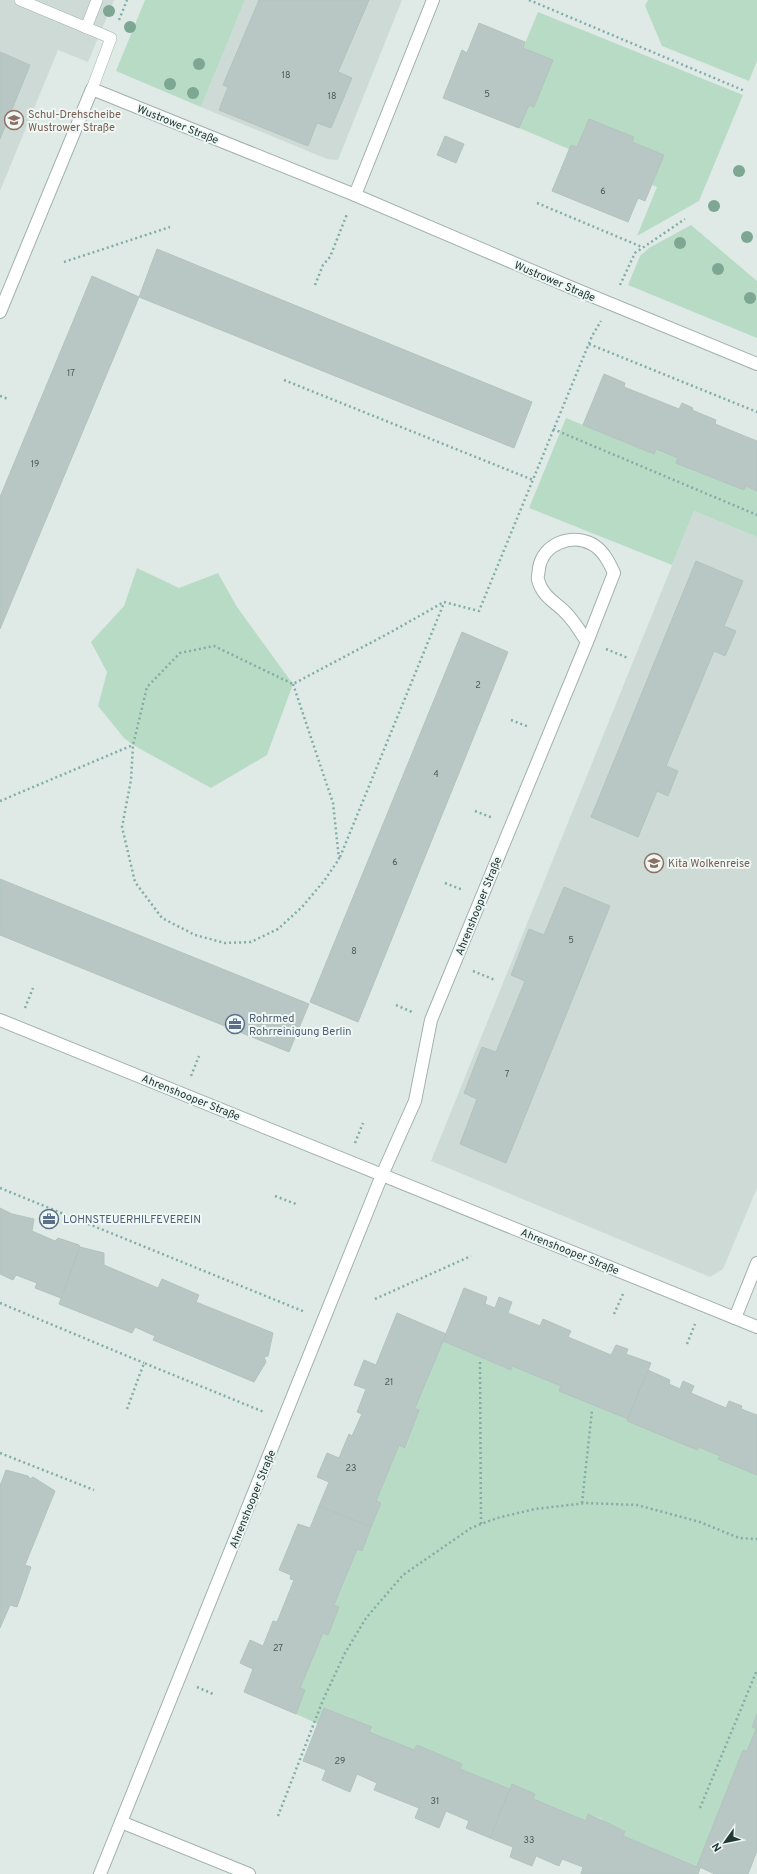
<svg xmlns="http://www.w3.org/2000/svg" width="757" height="1874" font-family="Overpass,sans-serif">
  <rect width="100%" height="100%" fill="#dfeae7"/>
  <g fill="#cddad6">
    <path d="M0,0H114L88,62L58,50L0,191Z"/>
    <path d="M245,0H402L338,160L327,159L201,107Z"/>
    <path d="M694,511L757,537V1188L723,1269L710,1277L431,1161Z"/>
  </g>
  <g fill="#b8dbc6">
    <path d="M145,0H245L201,107L116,71Z"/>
    <path d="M648,0H757V61L749,81L662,46L645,6Z"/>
    <path d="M538,12L743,95L699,201L637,236L657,187L652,185L663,155L632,142L634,137L589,119L577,147L571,145L569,149L519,128L529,105L534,107L552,60L523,48Z"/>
    <path d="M691,225L757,281V338L628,285L640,256L649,248Z"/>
    <path d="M566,418L654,454L656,449L678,458L677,463L744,490L746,486L757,491V537L694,511L672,565L529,508Z"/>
    <path d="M137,568L179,588L218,573L237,607L293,684L267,755L211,788L133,745L124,738L98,706L107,672L91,642L124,606Z"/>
    <path d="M443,1341L511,1369L512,1366L561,1386L628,1419L627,1421L697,1450L699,1447L720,1456L718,1458L757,1475V1714L752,1727L756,1729L747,1751L743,1750L697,1866L623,1836L625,1830L602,1821V1819L588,1814L586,1821L533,1799L535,1794L513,1784L510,1789L460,1769L462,1764L417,1745L414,1750L369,1732L372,1727L325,1708L318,1724L296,1714L305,1690L300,1688L323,1633L328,1635L334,1605L357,1549L362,1550L381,1503L376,1501L399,1445L406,1448L419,1410L415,1408Z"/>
  </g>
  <g fill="#b8c7c3" stroke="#b2c3be">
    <path d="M259,0H369L338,72L352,78L331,128L317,123L308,146L219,110L228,87L223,85Z"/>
    <path d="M479,23L525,42L523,48L553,60L534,107L529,105L519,128L443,98L462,50L467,53Z"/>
    <path d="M0,52L30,65L0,139Z"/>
    <path d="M589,119L634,137L632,142L664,155L645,201L638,198L628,222L552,191L571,145L577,147Z"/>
    <path d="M445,136L464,144L456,163L437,155Z"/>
    <path d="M157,249L532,402L514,448L139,297Z"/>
    <path d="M92,276L139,297L0,629V497Z"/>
    <path d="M604,374L625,383L624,387L679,409L682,403L693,408L692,410L716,420L715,424L757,441V491L746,486L744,490L676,463L678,458L656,449L654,454L583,425Z"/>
    <path d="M696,561L743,581L724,626L736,631L725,656L714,651L666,766L678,771L668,796L657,791L638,837L591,817Z"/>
    <path d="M462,632L508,652L358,1022L310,1002Z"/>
    <path d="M0,879L309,1004L289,1052L0,935Z"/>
    <path d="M564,887L610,906L506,1163L460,1144L477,1099L464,1093L482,1047L496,1052L525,981L511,975L529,929L544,935Z"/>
    <path d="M0,1208L12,1214L34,1219L32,1231L55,1241L58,1238L79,1245L80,1247L61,1298L35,1288L37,1283L16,1275L13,1280L0,1274Z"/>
    <path d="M80,1247L104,1253V1265L158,1288L162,1279L199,1295L196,1302L273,1333L268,1356L264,1357L266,1362L254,1382L153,1340L155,1336L135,1327L132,1333L59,1304Z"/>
    <path d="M464,1288L487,1297L485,1304L495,1308L499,1297L512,1302L508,1313L540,1326L543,1319L571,1331L568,1337L611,1355L616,1345L628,1349L626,1354L651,1363L628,1419L559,1391L561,1386L512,1366L511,1370L443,1341Z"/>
    <path d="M397,1313L446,1334L415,1408L419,1410L405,1448L399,1445L376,1501L381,1503L371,1527L319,1506L329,1482L317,1477L327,1453L339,1458L349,1434L352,1436L362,1414L357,1412L366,1389L354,1385L364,1360L376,1365Z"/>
    <path d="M648,1370L670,1380L669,1384L680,1389L683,1381L694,1386L691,1393L726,1408L729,1401L742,1406L741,1409L757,1415V1475L718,1459L720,1456L699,1447L697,1450L627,1421Z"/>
    <path d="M6,1470L28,1476L30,1479L33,1477L55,1491L25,1565L31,1567L17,1607L10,1605L0,1628V1486Z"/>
    <path d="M319,1506L371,1527L362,1551L357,1549L334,1605L339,1607L328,1635L323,1633L300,1688L305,1690L296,1714L244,1692L253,1669L240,1663L250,1640L263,1646L273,1621L277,1622L294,1580L290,1579L291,1575L279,1570L298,1524L310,1528Z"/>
    <path d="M324,1708L372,1727L369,1732L414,1750L417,1745L462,1764L460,1769L510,1789L490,1838L466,1828L469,1821L446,1811L439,1828L415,1818L419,1808L374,1790L377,1783L357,1774L350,1792L322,1780L326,1770L303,1761Z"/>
    <path d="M757,1714V1851L748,1874H715L697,1866L743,1750L747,1751L756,1729L752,1727Z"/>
    <path d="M512,1784L535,1794L533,1799L586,1821L588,1814L625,1831L623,1836L700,1868L698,1874H581L583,1867L562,1859L559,1866L536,1856L532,1866L510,1857L513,1847L490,1838Z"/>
  </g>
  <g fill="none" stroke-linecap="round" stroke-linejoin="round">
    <defs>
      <g id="lane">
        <path d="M20,0L111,38L92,89"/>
        <path d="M86,28L97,0"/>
      </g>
      <g id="street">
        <path d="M355,195L433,0"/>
        <path d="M0,312L92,89L355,195L570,287L757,364"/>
        <path d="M0,1020L757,1327"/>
        <path d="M735,1318L757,1263"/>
        <path d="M121,1822L249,1874"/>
        <path d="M100,1874L382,1175L415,1101L431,1020L587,642L614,573C609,562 603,550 592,544C571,533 543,544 539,568C539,572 537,577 538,580C542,595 553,601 563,610C573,619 580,631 587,642"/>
      </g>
    </defs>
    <use href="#lane" stroke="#a2b1ae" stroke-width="12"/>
    <use href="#street" stroke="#a2b1ae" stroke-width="14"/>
    <g stroke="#80ada5" stroke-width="2.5" stroke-dasharray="2 3" stroke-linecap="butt">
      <path d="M529,0L745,91"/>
      <path d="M119,20L127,0"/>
      <path d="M537,203L642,247"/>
      <path d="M64,262L170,227"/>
      <path d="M315,285L323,265L330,257L347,214"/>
      <path d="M620,285L635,253L685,219"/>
      <path d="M589,344L757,412"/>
      <path d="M284,380L533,480"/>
      <path d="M0,396L8,399"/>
      <path d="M553,429L757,515"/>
      <path d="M606,649L628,658"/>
      <path d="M293,684L333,803L339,859L324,881L302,907L278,929L251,942L225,943L195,935L162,918L135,882L122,827L131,780L133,745L147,687L180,653L214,646L293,684L391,632L444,602L479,611L592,336L601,321"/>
      <path d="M511,720L529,727"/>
      <path d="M0,801L133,745"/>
      <path d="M475,811L493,818"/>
      <path d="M340,857L444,603"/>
      <path d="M445,883L463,890"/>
      <path d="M473,971L495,980"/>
      <path d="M396,1005L412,1012"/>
      <path d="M25,1008L33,988"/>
      <path d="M191,1076L199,1056"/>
      <path d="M355,1143L363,1123"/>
      <path d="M0,1188L305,1312"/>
      <path d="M275,1196L296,1204"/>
      <path d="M375,1299L471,1256"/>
      <path d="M0,1303L144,1363"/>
      <path d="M614,1314L623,1294"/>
      <path d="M687,1344L695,1324"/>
      <path d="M480,1362L481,1524"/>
      <path d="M127,1409L144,1363L264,1412"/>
      <path d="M0,1453L94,1490"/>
      <path d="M582,1503L592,1410"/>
      <path d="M197,1687L213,1694"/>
      <path d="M700,1808L757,1670"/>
      <path d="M278,1816L323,1700L345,1653L366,1618L403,1575L471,1528L497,1518L535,1509L586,1503L637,1505L700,1522L739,1538L757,1539"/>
    </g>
    <use href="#lane" stroke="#fff" stroke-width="11"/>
    <use href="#street" stroke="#fff" stroke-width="12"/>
  </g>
  <g fill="#7da693">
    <circle cx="109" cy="11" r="6"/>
    <circle cx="130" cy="27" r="6"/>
    <circle cx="199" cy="64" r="6"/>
    <circle cx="170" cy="84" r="6"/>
    <circle cx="193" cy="93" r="6"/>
    <circle cx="739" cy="171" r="6"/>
    <circle cx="714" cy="206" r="6"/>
    <circle cx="747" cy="237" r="6"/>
    <circle cx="680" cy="243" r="6"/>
    <circle cx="718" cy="269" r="6"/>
    <circle cx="750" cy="298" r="6"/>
  </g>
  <defs>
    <symbol id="school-ring" viewBox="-11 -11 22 22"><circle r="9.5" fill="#eff7f4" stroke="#8d6e63" stroke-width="1.5"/><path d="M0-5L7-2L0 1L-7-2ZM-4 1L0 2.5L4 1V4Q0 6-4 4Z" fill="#8d6e63"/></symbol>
    <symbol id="office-ring" viewBox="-11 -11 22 22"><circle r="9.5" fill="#eff7f4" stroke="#5c6f8a" stroke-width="1.5"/><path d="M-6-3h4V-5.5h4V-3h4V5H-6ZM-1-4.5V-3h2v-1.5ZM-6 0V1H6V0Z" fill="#5c6f8a"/></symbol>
  </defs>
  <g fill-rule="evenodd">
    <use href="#school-ring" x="3" y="109" width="22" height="22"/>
    <use href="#school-ring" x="643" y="852" width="22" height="22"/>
    <use href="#office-ring" x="224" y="1013" width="22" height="22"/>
    <use href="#office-ring" x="38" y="1208" width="22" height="22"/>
  </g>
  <g text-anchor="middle" stroke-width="4" stroke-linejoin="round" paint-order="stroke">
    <g font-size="9" fill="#475c59">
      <text x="286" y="78">18</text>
      <text x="487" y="97">5</text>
      <text x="332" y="99">18</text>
      <text x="603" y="194">6</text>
      <text x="71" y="376">17</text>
      <text x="35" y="467">19</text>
      <text x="478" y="688">2</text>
      <text x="436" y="777">4</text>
      <text x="395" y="865">6</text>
      <text x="571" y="943">5</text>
      <text x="354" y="954">8</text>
      <text x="507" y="1077">7</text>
      <text x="389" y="1385">21</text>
      <text x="351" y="1471">23</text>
      <text x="278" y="1651">27</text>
      <text x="340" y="1764">29</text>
      <text x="435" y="1804">31</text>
      <text x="529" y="1843">33</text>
    </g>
    <g font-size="11" fill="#785e54" stroke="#eff7f4" text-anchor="start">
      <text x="28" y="118">Schul-Drehscheibe<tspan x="28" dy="13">Wustrower Straße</tspan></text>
      <text x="668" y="867">Kita Wolkenreise</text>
    </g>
    <g font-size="11" fill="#213936" stroke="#eff7f4">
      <text transform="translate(178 124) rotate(22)" y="4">Wustrower Straße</text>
      <text transform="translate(555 281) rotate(23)" y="4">Wustrower Straße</text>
      <text transform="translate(478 906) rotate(-68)" y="4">Ahrenshooper Straße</text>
      <text transform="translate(191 1097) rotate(22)" y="4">Ahrenshooper Straße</text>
      <text transform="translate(570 1251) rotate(22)" y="4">Ahrenshooper Straße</text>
      <text transform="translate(252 1499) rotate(-68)" y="4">Ahrenshooper Straße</text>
    </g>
    <g font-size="11" fill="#4e5e75" stroke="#eff7f4" text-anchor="start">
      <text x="249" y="1022">Rohrmed<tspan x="249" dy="13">Rohrreinigung Berlin</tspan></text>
      <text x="63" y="1223">LOHNSTEUERHILFEVEREIN</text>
    </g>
  </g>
  <g transform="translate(725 1842) rotate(237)" stroke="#eff7f4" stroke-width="3" paint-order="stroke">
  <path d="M0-3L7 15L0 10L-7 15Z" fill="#213936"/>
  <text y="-6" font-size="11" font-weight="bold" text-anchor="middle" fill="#213936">N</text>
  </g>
</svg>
